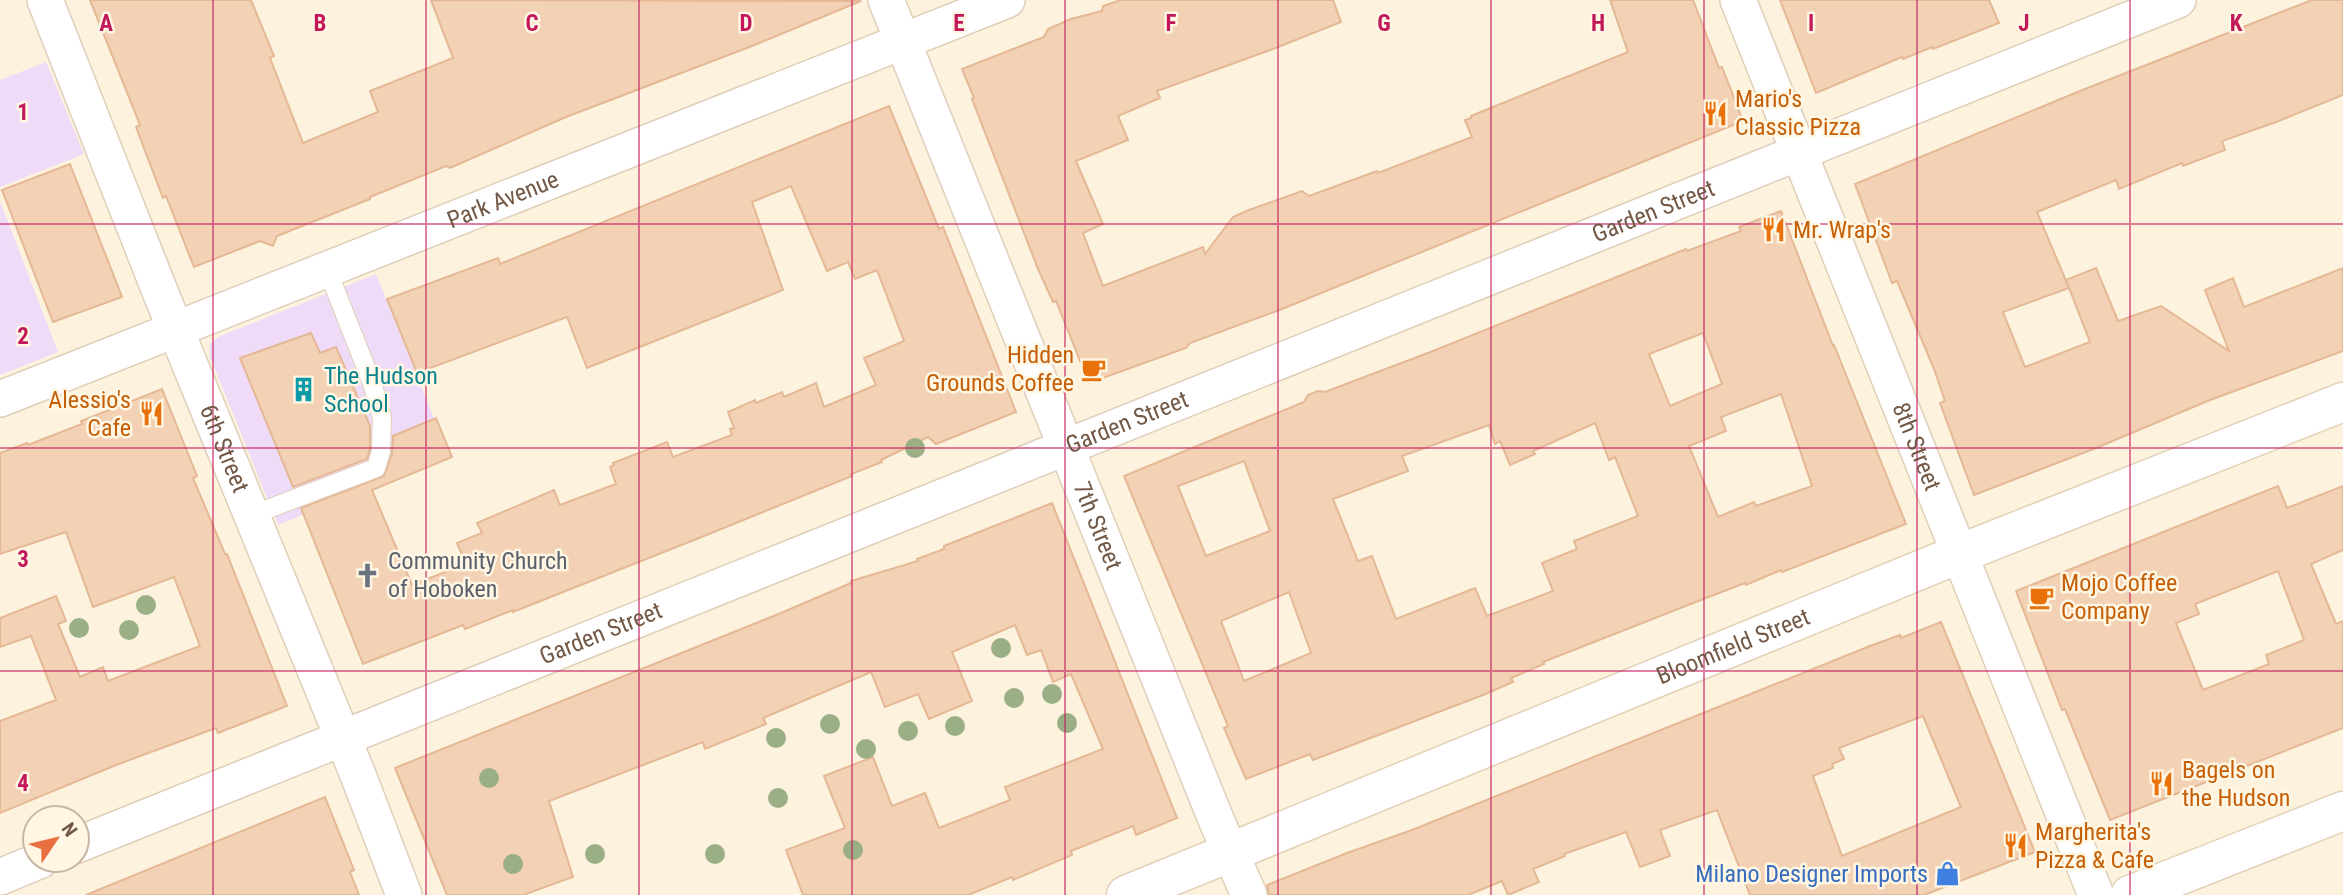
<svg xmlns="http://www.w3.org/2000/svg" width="2343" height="895" font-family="'Roboto Condensed',sans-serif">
  <rect width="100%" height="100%" fill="#fcf2de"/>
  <g fill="#efdbf8">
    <path d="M46,62L84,154L0,187V80Z"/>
    <path d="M0,201L58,352L0,375Z"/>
    <path d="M376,274L449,455L278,525L210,357V344L220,336Z"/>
  </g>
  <g fill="#f2d1b5" stroke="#e5b895" stroke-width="2" fill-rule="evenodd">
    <path d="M90,0H251L274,56L270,58L303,143L378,112L370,91L453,58L431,0L861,1L752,46L566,117L450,168L446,166L370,197V199L277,236L273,246L260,241L194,267L166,196L163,198L136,127L140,125Z"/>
    <path d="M1121,0H1333L1341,22L1273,49L1157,91L1160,98L1118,116L1128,140L1076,161L1103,224L1083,233L1103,286L1203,247L1205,254L1233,217L1249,210L1302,191L1309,196L1377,171L1378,173L1472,137L1465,120L1471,118V116L1628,52L1610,0H1693L1719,68L1722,67L1743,121L1282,309L1190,343L1186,348L1089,383L1056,301L1053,302L1038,269L972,99L974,98L962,69L1044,37L1048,29L1071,19L1102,11L1103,6Z"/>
    <path d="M1780,0H1989L1999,23L1933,49L1932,47L1903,59L1902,57L1816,93Z"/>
    <path d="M2312,0H2343V95L2276,122L2222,141L2225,150L2183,166L2182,163L2119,189L2116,180L2037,212L2069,288L2003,312L2025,367L2090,342L2066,280L2096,268L2118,321L2161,306L2229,351L2205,290L2233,278L2244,307L2343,268V351L2210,400L2096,448L1974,495L1940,403L1945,401L1934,369L1897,281L1892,283L1855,184L2080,91Z"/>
    <path d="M889,106L939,229L943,227L1016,412L936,444L928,437L881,460L882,462L851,474L852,476L704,536L513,612V610L465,629L463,625L363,664L301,508L384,476L392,454L393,436L436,418L452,457L372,490L412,585L466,564L457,543L482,533L477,523L554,490L560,505L616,484L610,467L614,465L613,463L667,442L673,457L732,435L730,429L734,428L728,412L755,400L756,403L782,392L784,397L816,383L824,407L876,385L864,358L904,341L877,270L855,279L848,262L827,271L791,186L752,202L783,290L587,368L567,317L417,373L387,299L498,258L500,264Z"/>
    <path d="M70,164L122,297L53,322L2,190Z"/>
    <path d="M1781,211L1833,346L1834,345L1906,524L1782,572L1781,570L1746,585L1745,583L1706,598L1543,662L1544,664L1511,678L1513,682L1483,695L1313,760L1310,754L1246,779L1224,728L1228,726L1124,476L1304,402L1308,395L1318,391L1325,392L1433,351L1686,249L1687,251L1741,231L1739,227ZM1703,333L1722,384L1670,406L1649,354ZM1781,394L1812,486L1756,506L1754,502L1718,517L1689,446L1726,431L1721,417ZM1595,423L1609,460L1615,457L1638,516L1574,541L1577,549L1542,563L1553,591L1487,616L1475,588L1396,619L1372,556L1358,561L1333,499L1408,471L1402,456L1489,425L1495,444L1500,441L1510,465L1535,454L1533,451ZM1244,461L1270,531L1206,556L1178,486ZM1289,592L1311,653L1244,681L1221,621Z"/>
    <path d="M311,333L320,353L336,347L370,426V449L367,459L293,487L240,358Z"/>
    <path d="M162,389L197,476L193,478L225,554H227L287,706L218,733L216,728L116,765L0,813V721L56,700L31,636L0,647V618L56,596L66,621L58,624L80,677L103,667L108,681L200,646L174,577L93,607L66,532L0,554V453L27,443L28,445L82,424L81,421Z"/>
    <path d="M2278,486L2287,508L2343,486V550L2311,564L2336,624L2343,621V728L2110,820L2065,709L2062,710L2016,591ZM2278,571L2304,640L2266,655L2269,664L2203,690L2176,623L2199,614L2195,604Z"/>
    <path d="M1052,503L1177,818L1136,835L1133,826L1071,851L1072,855L1013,880L1012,877L968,895H803L786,850L845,828L824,776L873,757L892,806L925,793L939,828L1010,800L1005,787L1103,749L1071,674L1053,682L1041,650L1027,655L1015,625L952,652L972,701L929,719L918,694L885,707L871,672L763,718L766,724L705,749L703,742L549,801L573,877L523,895H447L395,768L781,613L851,583V581L918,561L917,559L944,549V546Z"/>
    <path d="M1941,622L2035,852L1924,895H1750L1717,810L1660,830L1670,856L1640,867L1626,832L1564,854L1565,856L1533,869L1539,882L1508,895L1502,881L1468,895H1269L1267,885L1347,853L1412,830L1870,646L1900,635L1901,638ZM1923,716L1961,807L1842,856L1813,776L1833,768L1832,764L1844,759L1839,748Z"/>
    <path d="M325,797L354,870L350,872L359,895H86Z"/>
  </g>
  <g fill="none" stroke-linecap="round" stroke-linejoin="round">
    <defs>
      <path id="lane" d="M252,515L376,468L381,451L382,417L372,383L327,269"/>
      <g id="street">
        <path id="s1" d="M45,0L161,294L358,775L404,895"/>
        <path id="s2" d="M886,0L1215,817L1249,895"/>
        <path id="s3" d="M1738,0L2096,895"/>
        <path id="s4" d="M0,399L1007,0"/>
        <path id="s5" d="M77,845C776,561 1478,283 2178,0"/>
        <path d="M0,877L41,860"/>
      </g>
      <g id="secondary">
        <path id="s6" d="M1126,895L1959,554L2343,402"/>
        <path d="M2130,895L2343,811"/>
      </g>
    </defs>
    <use href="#lane" stroke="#e0ceba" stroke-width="20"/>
    <use href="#street" stroke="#e0ceba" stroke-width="38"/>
    <use href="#secondary" stroke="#e5d0b8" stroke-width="41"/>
    <use href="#lane" stroke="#fff" stroke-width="18"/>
    <use href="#street" stroke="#fff" stroke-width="35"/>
    <use href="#secondary" stroke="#fff" stroke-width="38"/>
  </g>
  <g fill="#9baf86">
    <circle cx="915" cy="448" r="10"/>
    <circle cx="146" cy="605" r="10"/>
    <circle cx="79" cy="628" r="10"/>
    <circle cx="129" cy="630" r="10"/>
    <circle cx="1001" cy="648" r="10"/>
    <circle cx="1052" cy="694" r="10"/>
    <circle cx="1014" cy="698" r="10"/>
    <circle cx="1067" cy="723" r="10"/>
    <circle cx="830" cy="724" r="10"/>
    <circle cx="955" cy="726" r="10"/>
    <circle cx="908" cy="731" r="10"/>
    <circle cx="776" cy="738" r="10"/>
    <circle cx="866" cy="749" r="10"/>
    <circle cx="489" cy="778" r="10"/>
    <circle cx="778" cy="798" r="10"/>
    <circle cx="853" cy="850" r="10"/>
    <circle cx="595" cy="854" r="10"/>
    <circle cx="715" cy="854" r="10"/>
    <circle cx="513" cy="864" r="10"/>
  </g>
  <path fill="none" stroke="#c2185b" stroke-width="2" stroke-opacity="0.55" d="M213,0V895M426,0V895M639,0V895M852,0V895M1065,0V895M1278,0V895M1491,0V895M1704,0V895M1917,0V895M2130,0V895M0,224H2343M0,448H2343M0,671H2343"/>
  <defs>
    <symbol id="restaurant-bare" viewBox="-9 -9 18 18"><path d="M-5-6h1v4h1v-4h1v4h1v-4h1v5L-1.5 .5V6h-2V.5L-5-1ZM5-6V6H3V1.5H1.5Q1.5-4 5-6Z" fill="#e8710a" stroke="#fff6e4" stroke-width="2.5" paint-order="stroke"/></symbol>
    <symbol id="cafe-bare" viewBox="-9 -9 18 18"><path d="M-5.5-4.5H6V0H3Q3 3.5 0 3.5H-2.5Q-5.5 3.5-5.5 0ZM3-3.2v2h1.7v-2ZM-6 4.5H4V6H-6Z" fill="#e8710a" stroke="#fff6e4" stroke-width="2.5" paint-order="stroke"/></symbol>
    <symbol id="building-bare" viewBox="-9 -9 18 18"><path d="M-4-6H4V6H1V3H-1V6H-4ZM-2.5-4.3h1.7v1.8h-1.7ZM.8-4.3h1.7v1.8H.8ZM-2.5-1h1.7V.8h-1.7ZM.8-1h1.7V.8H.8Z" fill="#0f9aa8" stroke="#fff6e4" stroke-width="2.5" paint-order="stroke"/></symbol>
    <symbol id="church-bare" viewBox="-9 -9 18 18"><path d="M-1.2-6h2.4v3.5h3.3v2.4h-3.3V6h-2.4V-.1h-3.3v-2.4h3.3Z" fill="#6b7280" stroke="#fff6e4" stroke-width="2.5" paint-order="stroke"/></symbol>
    <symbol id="shop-bare" viewBox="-9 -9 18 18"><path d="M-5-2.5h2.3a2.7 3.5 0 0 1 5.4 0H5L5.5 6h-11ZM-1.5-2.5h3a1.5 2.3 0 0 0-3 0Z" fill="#3f7fe0" stroke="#fff6e4" stroke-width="2.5" paint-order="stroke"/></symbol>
  </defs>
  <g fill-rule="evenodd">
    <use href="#restaurant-bare" x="1698" y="96" width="35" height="35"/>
    <use href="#restaurant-bare" x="1756" y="212" width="35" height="35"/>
    <use href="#cafe-bare" x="1076" y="352" width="35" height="35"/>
    <use href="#building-bare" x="286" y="372" width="35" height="35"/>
    <use href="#restaurant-bare" x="134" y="396" width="35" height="35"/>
    <use href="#church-bare" x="350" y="558" width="35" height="35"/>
    <use href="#cafe-bare" x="2024" y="580" width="35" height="35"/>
    <use href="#restaurant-bare" x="2144" y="766" width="35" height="35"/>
    <use href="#restaurant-bare" x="1998" y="828" width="35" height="35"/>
    <use href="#shop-bare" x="1930" y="856" width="35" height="35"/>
  </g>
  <g text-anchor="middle" stroke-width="5" stroke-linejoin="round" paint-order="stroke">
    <g font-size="24" fill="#c56008" stroke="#fff6e4" text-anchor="start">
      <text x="1735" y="107">Mario's<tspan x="1735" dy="28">Classic Pizza</tspan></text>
      <text x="1793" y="238">Mr. Wrap's</text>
      <text x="1074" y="363" text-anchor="end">Hidden<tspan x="1074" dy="28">Grounds Coffee</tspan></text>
      <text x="131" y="408" text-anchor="end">Alessio's<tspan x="131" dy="28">Cafe</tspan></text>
      <text x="2061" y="591">Mojo Coffee<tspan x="2061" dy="28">Company</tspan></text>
      <text x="2182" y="778">Bagels on<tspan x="2182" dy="28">the Hudson</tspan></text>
      <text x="2035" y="840">Margherita's<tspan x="2035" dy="28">Pizza &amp; Cafe</tspan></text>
    </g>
    <g font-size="24" fill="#725846" stroke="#fff6e4">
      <text dy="8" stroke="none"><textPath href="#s4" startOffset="541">Park Avenue</textPath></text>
      <text dy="8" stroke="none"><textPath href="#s5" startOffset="1699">Garden Street</textPath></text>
      <text dy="8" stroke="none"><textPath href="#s5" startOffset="1132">Garden Street</textPath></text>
      <text dy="8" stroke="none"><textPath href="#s1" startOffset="483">6th Street</textPath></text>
      <text dy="8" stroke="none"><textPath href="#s3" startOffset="481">8th Street</textPath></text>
      <text dy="8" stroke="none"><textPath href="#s2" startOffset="567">7th Street</textPath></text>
      <text dy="8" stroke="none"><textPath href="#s5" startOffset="565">Garden Street</textPath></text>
      <text dy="8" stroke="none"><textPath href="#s6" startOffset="656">Bloomfield Street</textPath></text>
    </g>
    <g font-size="24" fill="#0d838f" stroke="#fff6e4" text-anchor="start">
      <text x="324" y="384">The Hudson<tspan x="324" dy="28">School</tspan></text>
    </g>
    <g font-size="24" fill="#5b616d" stroke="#fff6e4" text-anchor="start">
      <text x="388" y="569">Community Church<tspan x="388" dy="28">of Hoboken</tspan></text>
    </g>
    <g font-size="24" fill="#366cbe" stroke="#fff6e4" text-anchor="end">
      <text x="1928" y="882">Milano Designer Imports</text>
    </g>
  </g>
  <g font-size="23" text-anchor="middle" font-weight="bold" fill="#c2185b" stroke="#fff6e4" stroke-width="5" stroke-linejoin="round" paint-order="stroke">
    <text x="106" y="31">A</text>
    <text x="320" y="31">B</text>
    <text x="532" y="31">C</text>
    <text x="746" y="31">D</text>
    <text x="959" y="31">E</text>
    <text x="1171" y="31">F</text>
    <text x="1384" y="31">G</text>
    <text x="1598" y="31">H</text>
    <text x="1811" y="31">I</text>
    <text x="2024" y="31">J</text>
    <text x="2236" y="31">K</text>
    <text x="23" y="120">1</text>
    <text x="23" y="344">2</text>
    <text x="23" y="567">3</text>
    <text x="23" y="791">4</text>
  </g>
  <g transform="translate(56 839) rotate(55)"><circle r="33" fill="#fff6e4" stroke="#c7b7a5" stroke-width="2"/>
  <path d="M0-5L12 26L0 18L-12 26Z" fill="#e96f40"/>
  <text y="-10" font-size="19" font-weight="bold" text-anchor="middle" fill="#725846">N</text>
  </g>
</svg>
